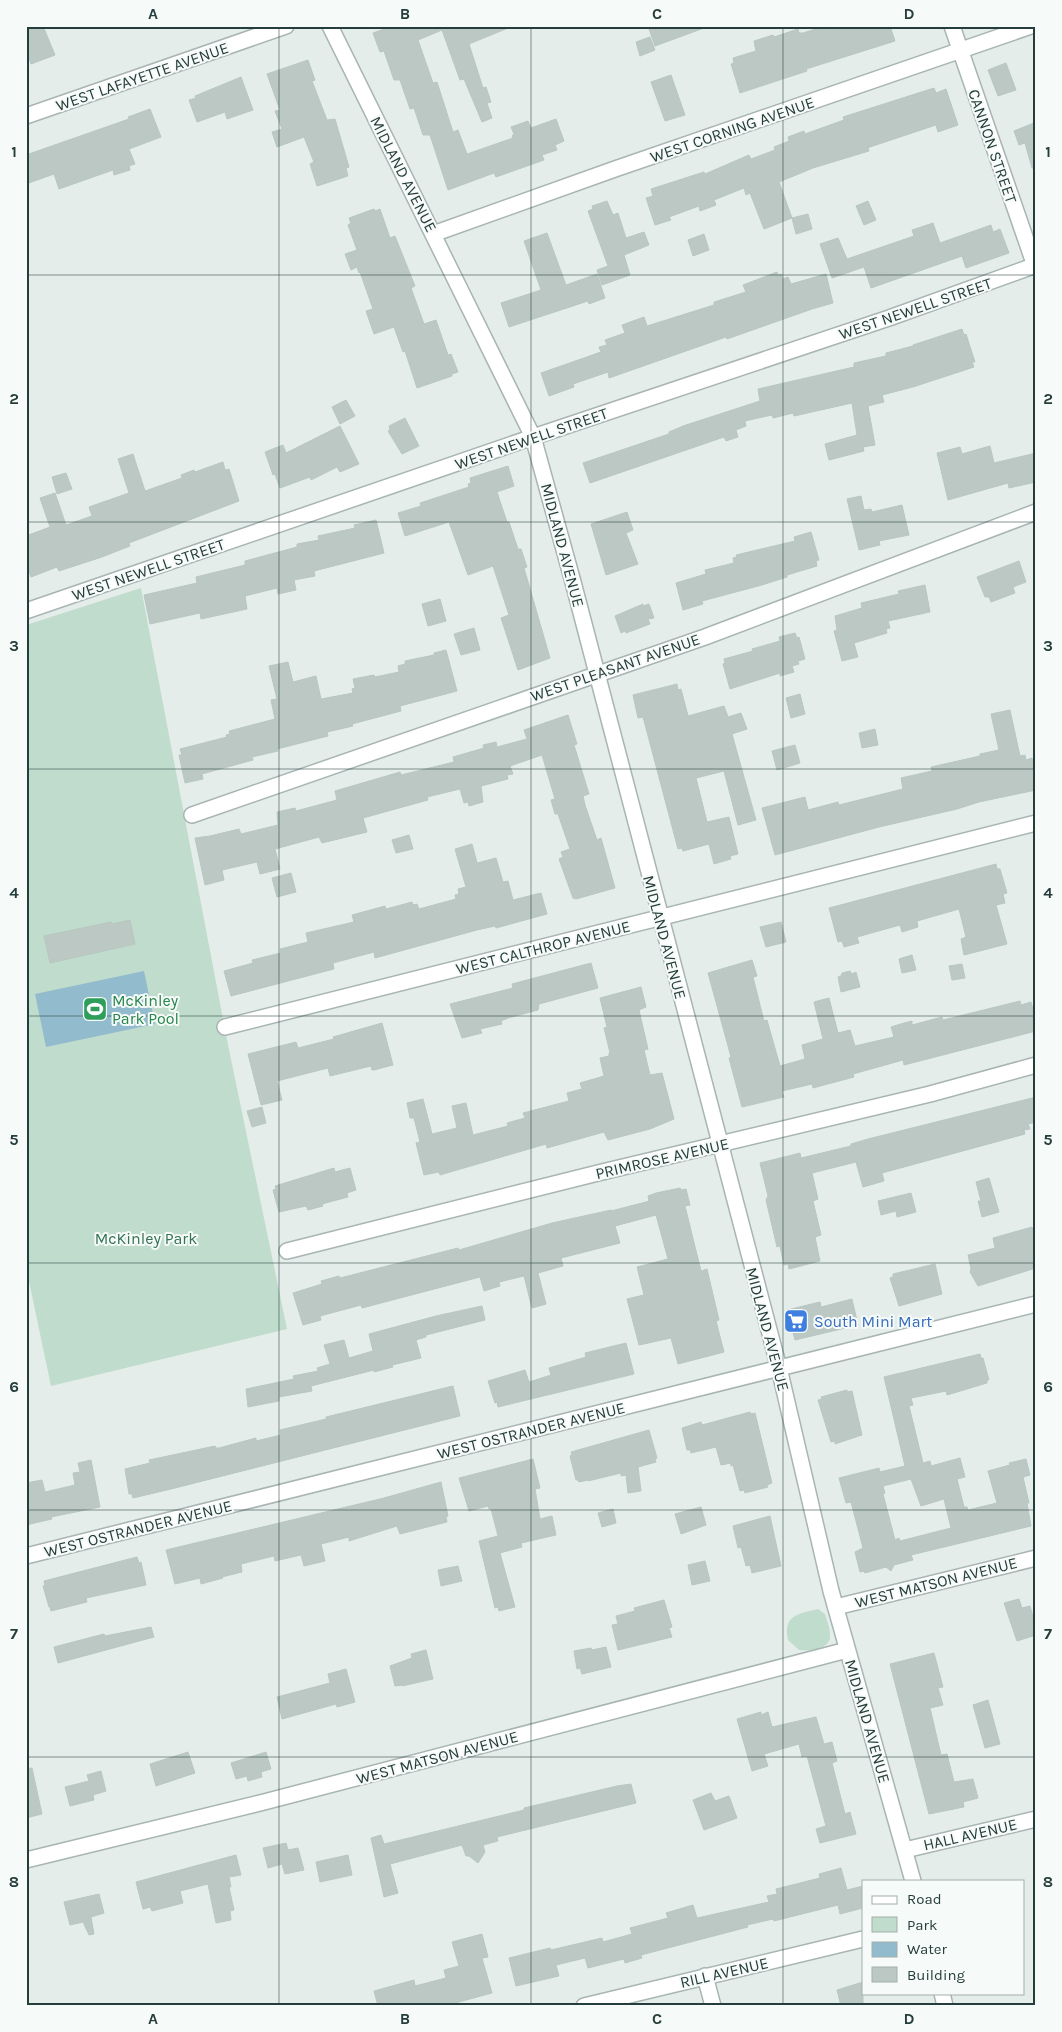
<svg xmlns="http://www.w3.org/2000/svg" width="1062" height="2032" font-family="Karla,sans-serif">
  <rect width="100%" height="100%" fill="#e5edeb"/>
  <g fill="#c0dccc">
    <path d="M141,588L227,1040L287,1329L51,1386L26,1267V625Z"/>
    <path d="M818,1609L825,1614C827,1621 831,1630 830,1638C828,1650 808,1651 799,1650L788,1640C783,1615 798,1614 818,1609Z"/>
  </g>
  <path fill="#92bbcd" d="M144,971L155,1024L46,1047L35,994Z"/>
  <g fill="#bbc8c4" stroke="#b8c7c3" fill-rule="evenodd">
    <path d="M26,26H43L55,55L31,64L26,50Z"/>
    <path d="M393,26H513L469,44L483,88L486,87L491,102L487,103L492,118L482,122L464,79L460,80L442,30L418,40L433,83L437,82L453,132L458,130L467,154L513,138L512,136L514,134L511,127L528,121L531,128L556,119L564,141L555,145L557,150L542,155L544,160L496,177L494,173L448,190L430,135H423L414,108L410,109L400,80H394L384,51L380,52L373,33Z"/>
    <path d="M648,26H704V28L655,46Z"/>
    <path d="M825,26L827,30L844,26H890L895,41L806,69L807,71L740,93L731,64L734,63L733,58L756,51L754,41L773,35L774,37L798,29L799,33H803Z"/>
    <path d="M650,37L655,50L640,56L636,42Z"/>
    <path d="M308,60L315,80L312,81L327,120L335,119L349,167L346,168L348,176L317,186L310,164L314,162L304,137L277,147L272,132L282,129L275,111L280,110L267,74Z"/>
    <path d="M1006,63L1016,90L998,96L988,70Z"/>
    <path d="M671,75L685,115L665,121L651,82Z"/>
    <path d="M241,77L253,110L227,119L225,112L197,122L189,100L196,98L195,96Z"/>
    <path d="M934,88L936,93L946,89L958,125L938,132L936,125L870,147L868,148L869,151L813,168L779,182L792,218L808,214L812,229L796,234L792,218L764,229L750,193L746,195L744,188L714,200L716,205L700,211L699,206L669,217L671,220L655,225L646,198L653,196L651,189L704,172L705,174L749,155L751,159L775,150L774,147L789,141L788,137L804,131L805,134L844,120L843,117Z"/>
    <path d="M150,109L161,137L129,149L135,164L129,166L130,170L114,175L113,170L59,189L54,174L26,184V155L129,119L128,117Z"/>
    <path d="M1036,122V168H1032L1025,143L1019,145L1014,131Z"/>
    <path d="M607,201L613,215L618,213L626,238L644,232L649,245L624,255L630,275L602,285L597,270L608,266L588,211L593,209L592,206Z"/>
    <path d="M868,201L876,220L864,225L856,206Z"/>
    <path d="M374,209L375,211L380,209L390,238L395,236L415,286L411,288L424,324L436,320L448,355L451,354L458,372L452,374V376L417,388L405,351L403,352L394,327L374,334L366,311L373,309L360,272L359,273L357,267L351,270L345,254L357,250L348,225L351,223L349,218Z"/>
    <path d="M933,223L940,243L991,225L993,232L1000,229L1009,253L966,268L962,256L871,288L864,267L832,278L820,244L838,238L847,259L914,236L912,230Z"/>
    <path d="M547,233L566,285L597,274L605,298L589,304L588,301L509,327L501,303L541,290L524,241Z"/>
    <path d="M704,234L709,250L693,256L688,240Z"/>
    <path d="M777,272L778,275L781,274L783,279L788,277L791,284L826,274L833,303L812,309L727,339L726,337L609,378L608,372L573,384L574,387L549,396L541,373L601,352L599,347L607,345L605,340L625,333L622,325L644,317L647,326L714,305V302L746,292L743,285Z"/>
    <path d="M962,329L964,335L966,334L975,362H972L974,367L913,387L882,395L884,402L868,406L875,445L863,447L864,451L829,460L825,444L857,435L852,403L794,416L793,413L773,418L772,415L745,421L746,426L736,430L738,437L726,441L724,437L590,483L583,463L669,434V432L683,426L760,401L758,389L854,367V363L886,356V353L913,346V345Z"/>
    <path d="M346,400L355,416L340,424L332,407Z"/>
    <path d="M405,418L419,446L402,454L388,431L390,430L389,426Z"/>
    <path d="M340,426L359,464L340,472L337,467L311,480L310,477L280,488L275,474L273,475L265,452L283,445L286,453Z"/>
    <path d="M990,446L994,463L1036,453V482L1009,488L1008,483L948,500L937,453L960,447L962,454Z"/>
    <path d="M133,454L145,491L182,478L181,475L194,470L195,472L223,462L225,470L229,469L239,501L129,543L130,546L102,557L59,571L57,567L31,577L26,564V536L50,527L40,498L55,493L66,525L92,516L89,507L129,493L118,459Z"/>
    <path d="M508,466L514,486L497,492L507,522H509L518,549H521L527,567L524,568L550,658L518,670L501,618L509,615L493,566L468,575L449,522L405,536L398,513L421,506L420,503L469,487L468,484L471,483L470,478Z"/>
    <path d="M66,473L72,489L57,494L52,477Z"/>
    <path d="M861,496L864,510L871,509L872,512L902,505L909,535L879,541L880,545L859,550L847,499Z"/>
    <path d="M627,512L633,530L626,533L638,564L606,575L591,524Z"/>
    <path d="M376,520L384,553L314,571L315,576L294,580L296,590L278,594L277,588L245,596L247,609L201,619L200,613L150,624L144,595L197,583L196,577L245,565V561L297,547V544L319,540L318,536L355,528L354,525Z"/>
    <path d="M811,532L819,560L816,561L817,566L787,575V577L762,585L702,601L703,604L683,610L676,583L706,574L705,570L734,563L733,558L737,557L736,555L795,541L794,537Z"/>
    <path d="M1019,561L1026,582L1013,587L1015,593L991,602L989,597H985L977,577Z"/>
    <path d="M925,585L930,612L888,621L890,628L886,629L887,633L854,643L858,657L842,661L834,631L837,630L835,616L862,608L861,603L899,594L898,591Z"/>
    <path d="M440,599L446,621L428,626L422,604Z"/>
    <path d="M643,604V606L649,604L654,618L648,619L650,624L626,633L625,631L621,633L615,616Z"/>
    <path d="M474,628L480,650L461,655L454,634Z"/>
    <path d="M795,633L797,638L799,637L805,659L798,661L799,664L792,666L794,672L780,676V673L730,689L723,664L725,663L724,659L753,651L752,649L780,641L779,637Z"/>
    <path d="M446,650L457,691L400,706L401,711L352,724L353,726L327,732L328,736L277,749L278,751L252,757L253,760L202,774L203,779L185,783L179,755H182L180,749L227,737L226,735L230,734L229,731L275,719L271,700L277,699L269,666L288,662L293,682L316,676L321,699L353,693L352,689L355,688L353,679L374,675L375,677L399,672L398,666L405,664V661L434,655V653Z"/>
    <path d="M677,684L678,690L681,689L688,716L724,706L728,717L741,713L747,729L732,734L756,820L738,825L724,771L696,778L707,822L729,817L738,854L730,856L731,859L714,864L709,844L683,851L682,848L678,849L643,717L638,718L633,695Z"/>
    <path d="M800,694L805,714L791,718L786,698Z"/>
    <path d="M1010,710L1020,756L1025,755L1026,760L1032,758L1036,776V790L979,802L957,809L879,827L775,855L762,808L805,797L808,810L838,802L839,805L903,789L901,778L932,771L931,767L980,756V754L999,750L991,714Z"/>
    <path d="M568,715L577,744L574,745L589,794L583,796L585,805L597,840L601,838L615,888L576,899L573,898L559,859L563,857L561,852L570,849L558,814H555L551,800L555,799L542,755L510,766L513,774L507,775L508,779L481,786L483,802L469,806L468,802L464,803L460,789L427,797L428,800L363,818L367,832L322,843L319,837L275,849L280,869L260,874L257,862L222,870L224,880L205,885L195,838L210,836L239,829L241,834L278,825L277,812L295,808L296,811L337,800L335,791L400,772L401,775L454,762L453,757L484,748L483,745L496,742L497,747L527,739L524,730Z"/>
    <path d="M875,729L878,745L862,748L859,733Z"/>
    <path d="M795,745L800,763L777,770L772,751Z"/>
    <path d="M409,835L413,849L396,853L392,840Z"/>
    <path d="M472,844L477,863L496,858L503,882L508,881L513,900L541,893L547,914L496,928L495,926L477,930L375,958L374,952L333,963L334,969L231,996L224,971L253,963L252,960L281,953L280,949L308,942L306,933L354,922L352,915L385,906L386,909L412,902L413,905L417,904L419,909L456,899L455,895L459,894L458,889L466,887L455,849Z"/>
    <path d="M996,864L997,869H1000L1007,893L1003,894L1005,903L996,905L1007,944L964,955L961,939L966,937L959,909L917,921L918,927L902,932L900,925L857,937L859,943L844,947L842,941L838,942L829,908Z"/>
    <path d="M291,873L296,892L277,897L272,878Z"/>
    <path d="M130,920L135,944L50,963L44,936L111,922L112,924Z"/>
    <path d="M781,922L786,942L766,947L760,927Z"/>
    <path d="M912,955L916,970L902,973L899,959Z"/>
    <path d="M752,960L757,976L753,977L764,1021L767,1020L780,1066L805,1059L802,1045L823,1039L814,1002L829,998L838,1033L850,1030L855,1046L894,1037L891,1027L904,1023L912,1021V1025L942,1017L943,1020L1020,1001L1021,1005L1031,1002L1036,1020V1031L904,1065L903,1060L853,1074L854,1077L813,1088L812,1084L782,1091L784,1097L742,1107L729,1058L731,1057L708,973Z"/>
    <path d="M591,963L598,988L539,1004L538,1010L508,1018L501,1021L502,1024L480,1029L482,1033L462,1038L450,1004L513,988L512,984Z"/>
    <path d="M962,964L965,978L952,980L949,966Z"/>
    <path d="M850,971L852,974L856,972L860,987L841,992L838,977L841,976L842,973Z"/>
    <path d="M641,987L646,1007L639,1010L648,1049L644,1050L650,1075L662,1073L674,1119L650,1129L608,1140L604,1132L547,1148L546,1144L440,1175L439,1172L424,1175L416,1143L420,1142L414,1118H410L407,1103L423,1099L432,1134L457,1128L452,1106L466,1103L473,1135L508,1126L507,1123L525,1118L523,1113L569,1101L567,1093L582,1089L580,1083L604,1076L600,1058L609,1056V1053H610L604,1028L607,1027L600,998Z"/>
    <path d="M382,1023L393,1065L374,1070H372L371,1066L330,1076L328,1068L277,1081L282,1100L261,1105L248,1054L296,1042L298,1048L334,1039L333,1037Z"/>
    <path d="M1036,1097V1122L1028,1124L1030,1129L1024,1130L1025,1134L882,1173L884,1181L863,1187L856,1162L812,1173L818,1199L813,1201L821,1235L815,1237L820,1261L789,1269L788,1264L784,1265L780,1246L777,1247L766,1200L768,1196L760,1163L800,1153L801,1158L851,1146V1144L868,1139Z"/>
    <path d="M262,1107L266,1123L252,1127L247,1111Z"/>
    <path d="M334,1168L335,1172L350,1168L356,1190L347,1193L348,1197L322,1204L323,1206L308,1210L306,1206L279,1212L273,1190L276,1189L275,1186Z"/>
    <path d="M989,1178L999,1212L982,1217L978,1201H981L976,1182Z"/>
    <path d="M680,1188L681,1190L686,1189L690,1205L685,1206L701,1271L707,1269L719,1320L716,1321L724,1352L678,1364L671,1338L639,1345L627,1299L644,1295L637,1267L668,1259L656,1215L615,1226L620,1243L561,1258L563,1266L538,1273L546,1304L532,1308L524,1276L499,1282L500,1286L484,1291L480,1277L362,1308L361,1305L320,1316L321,1320L303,1325L293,1293L322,1284L321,1281L339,1276L340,1278L458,1248L459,1250L552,1223L611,1210V1211L646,1202L649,1201L648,1196L656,1193Z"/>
    <path d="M911,1193L916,1212L897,1217L896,1211L881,1215L878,1201Z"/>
    <path d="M1032,1227L1036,1238V1268L978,1286L970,1272L971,1269L968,1255L995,1248L993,1238Z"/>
    <path d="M935,1264L942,1294L899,1306L890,1278L893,1277V1274Z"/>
    <path d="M852,1299L858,1325L795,1340L787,1310L820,1302L821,1307Z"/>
    <path d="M482,1306L485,1320L426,1335V1337L416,1340L421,1358L392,1365L393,1367L374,1372V1370L311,1386L312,1391L279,1397V1401L248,1407L246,1389L294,1379L293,1376L318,1371L317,1368L330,1364L324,1345L344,1340L349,1358L373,1351L369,1334L436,1316Z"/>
    <path d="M626,1343L634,1374L498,1407L497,1402L495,1403L488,1381L525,1370L529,1382L551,1375L549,1368L586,1357L585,1353Z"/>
    <path d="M980,1354L981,1358H983L989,1380H987V1383L947,1395L946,1391L911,1398L913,1405L909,1406L923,1463L930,1461L931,1466L960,1458L965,1477L957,1479L964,1507H967L968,1510L997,1503L988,1471L1010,1465L1009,1463L1026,1459L1030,1475L1023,1477L1029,1503H1027L1031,1526L911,1555L913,1560L894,1565L891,1571L886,1567L865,1573L864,1571L860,1572L855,1552L863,1548L851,1502L846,1503L839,1478L879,1468L880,1472L905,1466L884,1377ZM911,1479L921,1506L944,1499L951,1528L900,1541L899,1538L895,1540L883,1494L885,1493L883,1486Z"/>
    <path d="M453,1386L460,1416L171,1489L133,1498L132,1494H129L125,1469L150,1463L149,1460L215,1446L216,1448H219L256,1438V1441L281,1435L280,1430L326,1419V1417Z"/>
    <path d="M847,1390V1392L852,1391L862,1435L835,1444V1441L831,1442L818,1400L822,1399L821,1397Z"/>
    <path d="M750,1412L751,1414L755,1413L772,1483L767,1485L768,1487L745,1493L744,1490L740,1491L733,1465L731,1466V1463L721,1465L716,1447L691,1453L690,1450H687L682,1428L701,1422L702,1425Z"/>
    <path d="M649,1430L657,1458L655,1459L656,1462L638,1467L641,1491L628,1493L626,1475L621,1476V1473L588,1481V1480L579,1482L578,1480H576L570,1456L572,1455L571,1452Z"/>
    <path d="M533,1459L540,1488L535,1489L540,1519L552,1516L556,1535L521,1543L522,1547L500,1553L515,1607L499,1611L498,1607L495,1608L479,1541L498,1536L491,1509H489L488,1506L469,1511L459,1478Z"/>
    <path d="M91,1460L100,1507L51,1517L52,1519L26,1525V1483L42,1480L45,1492L75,1485L73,1473L80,1472L78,1463Z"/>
    <path d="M441,1482L448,1516L446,1517L447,1522L400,1534L397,1526L349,1541V1537L321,1544L325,1561L304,1566L301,1555L275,1561L274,1556L241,1564L242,1572L222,1577L223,1578L201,1584L200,1578L175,1584L166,1550L384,1498Z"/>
    <path d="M701,1507L706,1525L681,1534L675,1514Z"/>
    <path d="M613,1509L616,1523L602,1527L598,1513Z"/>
    <path d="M770,1516L781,1566L752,1573L750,1565L746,1566L741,1547L738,1548L733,1526Z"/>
    <path d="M137,1557L139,1563L141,1562L146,1585L86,1598L87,1602L51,1611L50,1607H49L43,1586L45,1585L44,1581Z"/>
    <path d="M705,1561L710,1581L692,1585L688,1565Z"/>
    <path d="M458,1566L462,1581L441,1586L438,1570Z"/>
    <path d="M1019,1599L1022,1608L1030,1606L1036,1627V1635L1017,1641L1004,1603Z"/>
    <path d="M664,1600L672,1627L669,1628L672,1637L618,1650L612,1625L618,1624L616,1616L635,1611L634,1608Z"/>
    <path d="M151,1627L154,1637L58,1663L54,1647L104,1634L105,1636Z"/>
    <path d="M606,1647L611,1667L582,1674L580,1668L577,1669L574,1651L591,1648L592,1650Z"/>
    <path d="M426,1650L433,1679L402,1686V1685L395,1686L390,1666L412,1658L411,1654Z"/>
    <path d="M934,1653L943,1687L938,1688L943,1705L930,1708L941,1755L947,1754L954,1782L973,1779L978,1798L963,1802L964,1807L929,1814L890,1664Z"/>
    <path d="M346,1669L355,1702L337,1707L336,1704L282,1719L277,1697L330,1683L328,1674Z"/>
    <path d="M988,1700L1000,1744L985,1748L973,1705Z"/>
    <path d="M761,1712V1715L768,1712L772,1727L816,1717L824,1744L832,1742L837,1761L832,1763L845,1814L850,1812L856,1834L820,1843L816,1829L826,1826L807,1756L802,1757L799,1744L764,1754L768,1766L752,1771L737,1719Z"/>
    <path d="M188,1752L195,1773L156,1786L150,1764Z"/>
    <path d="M266,1752L271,1769L261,1772L262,1777L248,1781L247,1776L236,1779L231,1763Z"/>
    <path d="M32,1768L42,1814L26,1818V1769Z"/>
    <path d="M101,1771L106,1791L93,1795L94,1800L70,1806L65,1787L89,1781L87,1775Z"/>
    <path d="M631,1784L636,1803L497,1837L498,1841L483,1845L485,1852L478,1863L469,1856H466L462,1845L390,1864L398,1893L384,1897L371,1838L381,1835L384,1844L524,1810V1808L617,1786Z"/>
    <path d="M711,1793L715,1801L729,1796L737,1818L704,1830L693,1800Z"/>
    <path d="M286,1843L288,1850L298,1848L304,1870L285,1874L282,1864L268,1868L263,1848Z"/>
    <path d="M236,1855L241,1875L229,1877L231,1887H229L234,1910L230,1911L231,1920L216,1923L208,1884L180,1891L183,1903L152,1911L150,1907L143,1909L136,1882Z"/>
    <path d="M348,1855L352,1875L320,1882L316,1862Z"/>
    <path d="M841,1868L847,1890L863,1886V1908L840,1914L838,1905L774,1921L773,1919L747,1925L748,1927L641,1955L642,1958L625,1963L624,1959L588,1968L585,1958L556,1965L559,1976L516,1986L509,1958L550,1948L551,1950L602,1938L603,1942L632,1934L630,1928L668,1918L666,1913L693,1905L697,1918L769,1902L767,1896L777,1894L776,1889L820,1878L819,1874Z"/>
    <path d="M99,1894L104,1913L91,1917L94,1934L89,1935L83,1922L70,1925L64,1902Z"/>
    <path d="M482,1934L488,1957L482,1958L492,1993L444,2006H378L374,1991L414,1980L415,1986L446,1978L444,1970L459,1966L452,1942Z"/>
    <path d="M863,1982V2004L841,2006L837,1990Z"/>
  </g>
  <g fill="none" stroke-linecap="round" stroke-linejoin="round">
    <defs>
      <g id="minor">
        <path d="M952,26L1035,266"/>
        <path d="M26,116L286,26"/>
        <path d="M433,234L615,169L1031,26"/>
        <path d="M26,611L533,437L889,318L1036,265"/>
        <path d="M192,815L705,637L1036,512"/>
        <path d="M225,1027L1036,823"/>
        <path d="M287,1251L602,1172L930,1094L1036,1065"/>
        <path d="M26,1556L1036,1304"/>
        <path d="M836,1607L1036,1558"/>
        <path d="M905,1850L1036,1819"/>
        <path d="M26,1860L264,1802L847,1650"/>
        <path d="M705,1976L713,2006"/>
        <path d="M584,2006L863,1939"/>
      </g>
      <g id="tertiary">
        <path d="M330,26L533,437L573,582L779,1368L831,1591L913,1881"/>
        <path d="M942,1993L945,2006"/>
      </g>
    </defs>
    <use href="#minor" stroke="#a8b5b3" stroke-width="18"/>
    <use href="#tertiary" stroke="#a8b5b3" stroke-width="18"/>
    <use href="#minor" stroke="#fff" stroke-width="15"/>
    <use href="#tertiary" stroke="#fff" stroke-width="15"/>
  </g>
  <path fill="none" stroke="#263e3b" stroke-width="1" stroke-opacity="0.55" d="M279,26V2006M531,26V2006M783,26V2006M26,275H1036M26,522H1036M26,769H1036M26,1016H1036M26,1263H1036M26,1510H1036M26,1757H1036"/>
  <defs>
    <symbol id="stadium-square" viewBox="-11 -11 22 22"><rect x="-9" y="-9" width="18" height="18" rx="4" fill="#2e9e5b" stroke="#f6faf8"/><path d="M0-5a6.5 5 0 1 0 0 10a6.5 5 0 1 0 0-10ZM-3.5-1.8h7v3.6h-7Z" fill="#fff"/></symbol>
    <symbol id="supermarket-square" viewBox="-11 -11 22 22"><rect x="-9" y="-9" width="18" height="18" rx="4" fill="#3f7fe0" stroke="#f6faf8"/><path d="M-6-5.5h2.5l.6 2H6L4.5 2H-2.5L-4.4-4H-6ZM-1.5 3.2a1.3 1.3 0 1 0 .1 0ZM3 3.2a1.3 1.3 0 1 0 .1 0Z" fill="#fff"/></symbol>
  </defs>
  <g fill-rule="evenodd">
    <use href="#stadium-square" x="81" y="995" width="28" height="28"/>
    <use href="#supermarket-square" x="782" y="1307" width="28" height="28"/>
  </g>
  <g text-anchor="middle" stroke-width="4" stroke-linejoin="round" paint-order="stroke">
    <g font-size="16" fill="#263e3b" stroke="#f6faf8">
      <text transform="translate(142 76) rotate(-19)" y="6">WEST LAFAYETTE AVENUE</text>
      <text transform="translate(732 129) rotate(-19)" y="6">WEST CORNING AVENUE</text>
      <text transform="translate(993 146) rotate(71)" y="6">CANNON STREET</text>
      <text transform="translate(404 174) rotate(63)" y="6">MIDLAND AVENUE</text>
      <text transform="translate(915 308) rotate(-19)" y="6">WEST NEWELL STREET</text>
      <text transform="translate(531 438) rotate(-19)" y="6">WEST NEWELL STREET</text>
      <text transform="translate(563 545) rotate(75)" y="6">MIDLAND AVENUE</text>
      <text transform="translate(148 569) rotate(-19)" y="6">WEST NEWELL STREET</text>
      <text transform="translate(615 667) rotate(-19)" y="6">WEST PLEASANT AVENUE</text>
      <text transform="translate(665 937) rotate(75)" y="6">MIDLAND AVENUE</text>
      <text transform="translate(543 947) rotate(-14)" y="6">WEST CALTHROP AVENUE</text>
      <text transform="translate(662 1158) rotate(-13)" y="6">PRIMROSE AVENUE</text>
      <text transform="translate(768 1329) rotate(75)" y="6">MIDLAND AVENUE</text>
      <text transform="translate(531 1430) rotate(-14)" y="6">WEST OSTRANDER AVENUE</text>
      <text transform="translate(138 1528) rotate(-14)" y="6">WEST OSTRANDER AVENUE</text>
      <text transform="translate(936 1582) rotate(-14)" y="6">WEST MATSON AVENUE</text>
      <text transform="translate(868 1721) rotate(74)" y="6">MIDLAND AVENUE</text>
      <text transform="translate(437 1757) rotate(-15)" y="6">WEST MATSON AVENUE</text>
      <text transform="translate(970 1834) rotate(-13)" y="6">HALL AVENUE</text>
      <text transform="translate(724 1972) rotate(-13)" y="6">RILL AVENUE</text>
    </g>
    <g font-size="16" fill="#27864d" stroke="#f6faf8" text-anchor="start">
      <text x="112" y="1006">McKinley<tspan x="112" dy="18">Park Pool</tspan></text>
    </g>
    <g font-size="16" fill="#337255" stroke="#f6faf8">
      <text x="146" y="1244">McKinley Park</text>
    </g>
    <g font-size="16" fill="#366cbe" stroke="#f6faf8" text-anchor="start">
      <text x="814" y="1327">South Mini Mart</text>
    </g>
  </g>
  <rect width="1062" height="2032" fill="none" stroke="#f6faf8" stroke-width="55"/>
  <rect x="862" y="1880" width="162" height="115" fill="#f6faf8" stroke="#a3afac"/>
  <rect x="872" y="1896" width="25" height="8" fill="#ffffff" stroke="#a3afac"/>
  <text x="907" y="1904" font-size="15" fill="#263e3b">Road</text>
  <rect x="872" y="1917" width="25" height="15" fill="#c0dccc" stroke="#a3afac"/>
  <text x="907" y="1930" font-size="15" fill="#263e3b">Park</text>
  <rect x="872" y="1942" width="25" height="15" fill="#92bbcd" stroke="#a3afac"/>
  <text x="907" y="1954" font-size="15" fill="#263e3b">Water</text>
  <rect x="872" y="1967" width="25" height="15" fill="#bbc8c4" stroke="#a3afac"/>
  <text x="907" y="1980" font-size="15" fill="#263e3b">Building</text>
  <rect x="28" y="28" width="1006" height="1976" fill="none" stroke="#263e3b" stroke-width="2"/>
  <g font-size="16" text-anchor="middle" font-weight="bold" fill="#263e3b">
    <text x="153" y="19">A</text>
    <text x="405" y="19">B</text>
    <text x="657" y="19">C</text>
    <text x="909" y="19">D</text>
    <text x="14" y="157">1</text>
    <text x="1048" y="157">1</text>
    <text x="14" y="404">2</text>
    <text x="1048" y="404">2</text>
    <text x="14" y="651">3</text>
    <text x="1048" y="651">3</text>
    <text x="14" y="898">4</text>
    <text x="1048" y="898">4</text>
    <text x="14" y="1145">5</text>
    <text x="1048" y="1145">5</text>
    <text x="14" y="1392">6</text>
    <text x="1048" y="1392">6</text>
    <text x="14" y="1639">7</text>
    <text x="1048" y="1639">7</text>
    <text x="14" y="1887">8</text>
    <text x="1048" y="1887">8</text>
    <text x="153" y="2024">A</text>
    <text x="405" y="2024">B</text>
    <text x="657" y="2024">C</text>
    <text x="909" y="2024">D</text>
  </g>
</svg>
